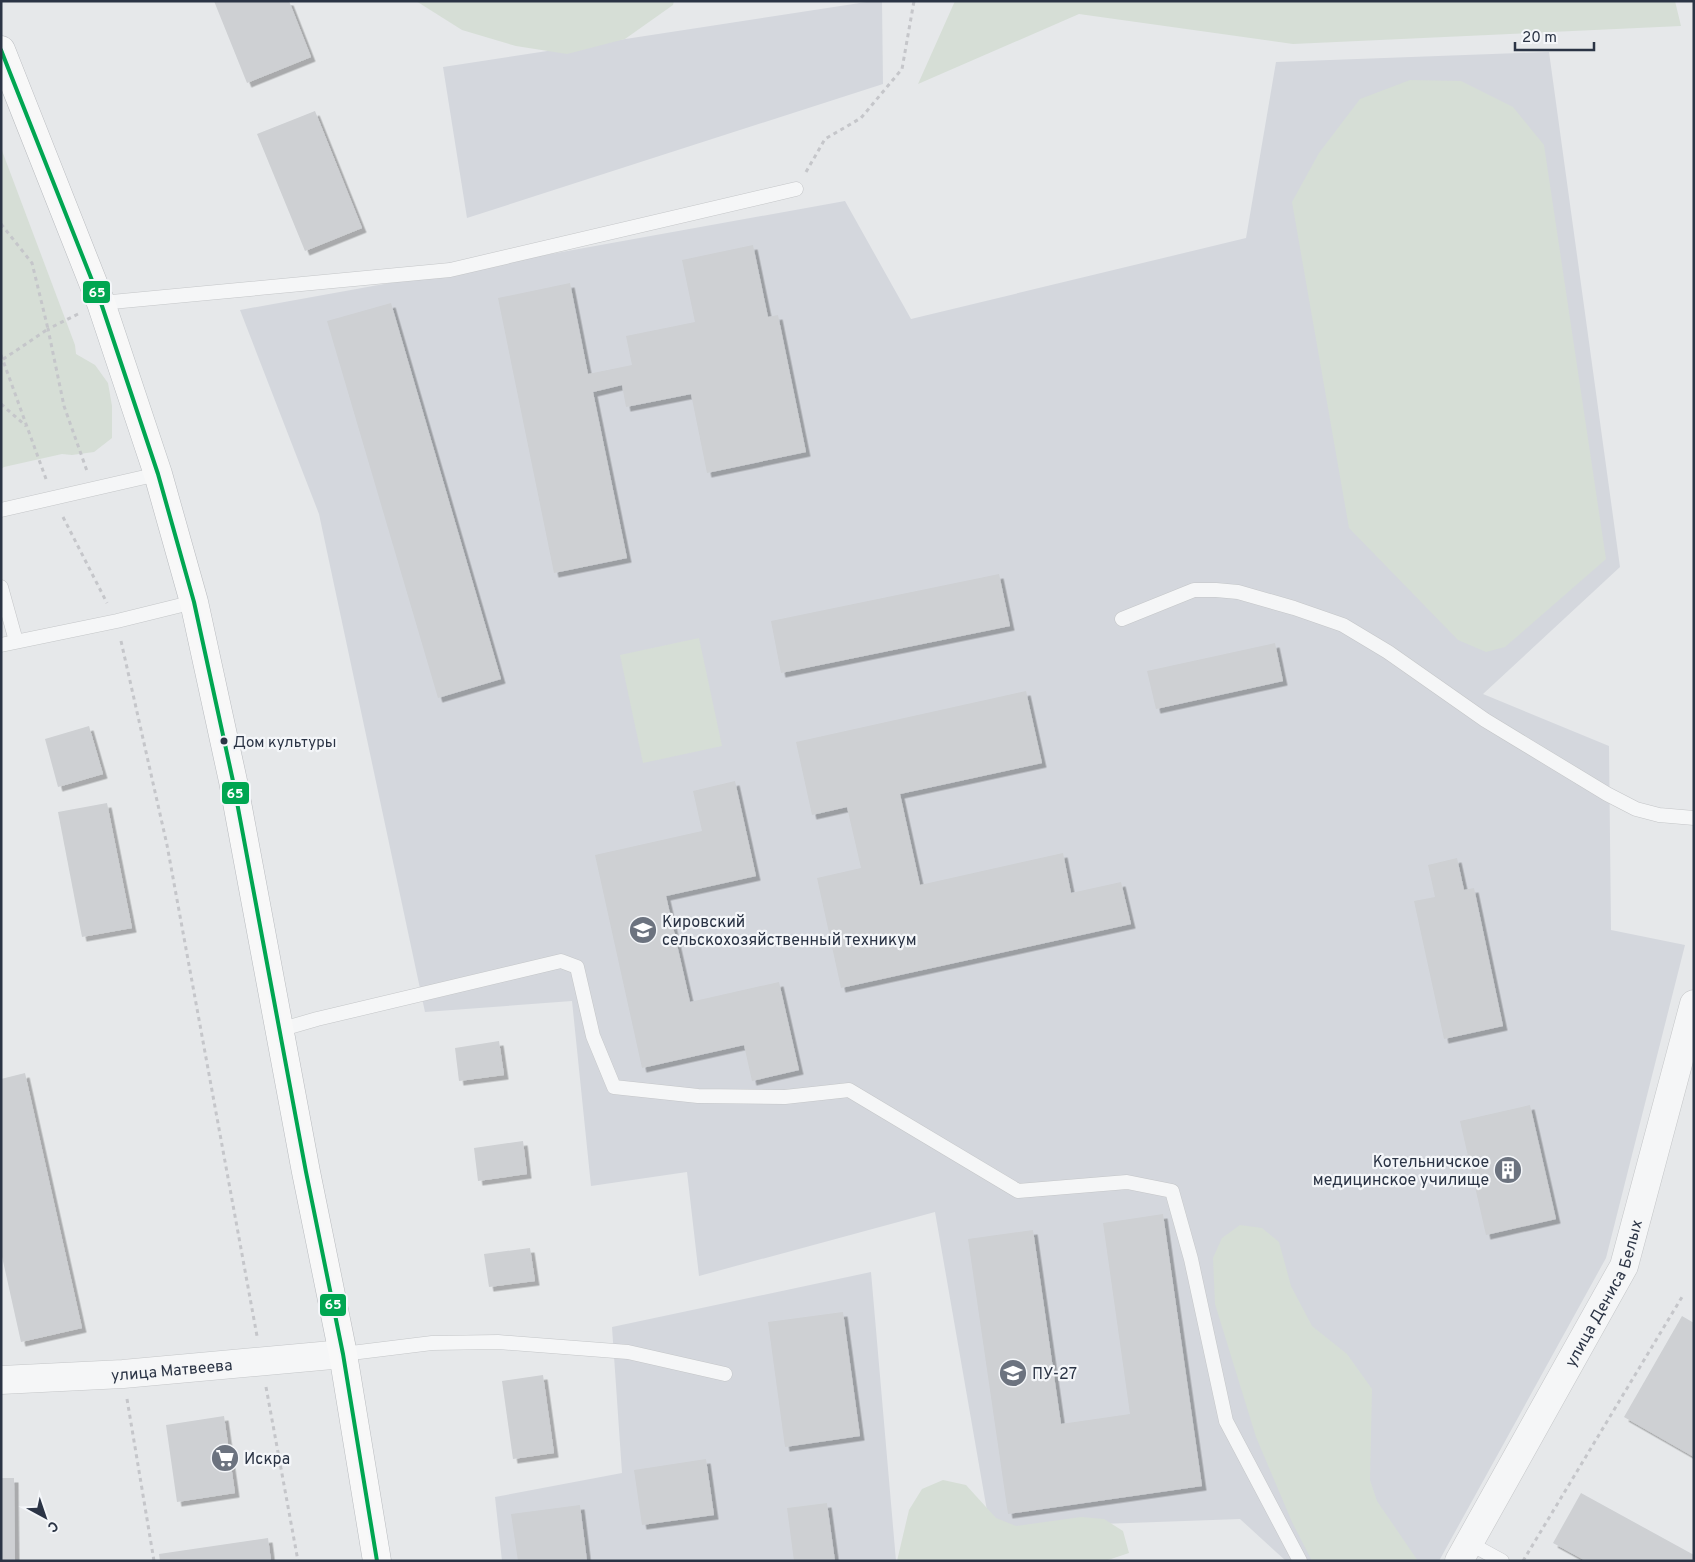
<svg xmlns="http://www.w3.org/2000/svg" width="1695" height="1562" font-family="Overpass,sans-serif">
  <defs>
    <filter id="shadow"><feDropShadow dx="4.5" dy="4.5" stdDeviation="0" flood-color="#0004"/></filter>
  </defs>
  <rect width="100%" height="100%" fill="#e6e8ea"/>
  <g fill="#d4d7dd">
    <path d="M873,1H882L883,84L467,218L443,67Z"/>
    <path d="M1549,52L1620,567L1483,694L1609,746L1611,930L1685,945L1606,1258L1439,1561H1286L1240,1519L990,1528L935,1212L699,1276L687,1172L591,1186L572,1001L425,1012L319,514L240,310L845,201L911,319L1246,238L1276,62Z"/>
    <path d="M871,1272L896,1561H502L495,1497L622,1473L612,1327Z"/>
  </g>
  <g fill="#d6ded6">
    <path d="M416,1H674L673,5L625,39L567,54L516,46L462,30Z"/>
    <path d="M955,1H1675L1681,26L1293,44L1079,14L918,84Z"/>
    <path d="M1410,80L1461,81L1513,107L1544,145L1606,559L1505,647L1486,652L1458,640L1349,528L1292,202L1319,153L1360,99Z"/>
    <path d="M1,148L75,345L76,354L95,365L108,383L112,406V438L94,452L72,455L62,454L4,467L1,469Z"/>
    <path d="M699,638L722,746L643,763L620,655Z"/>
    <path d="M1240,1225L1262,1228L1279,1242L1291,1286L1312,1326L1347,1354L1372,1389L1370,1480L1377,1501L1418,1561H1312L1292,1522L1256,1437L1215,1304L1213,1258L1222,1238Z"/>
    <path d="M943,1480L966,1485L996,1518L1016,1526L1081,1517L1104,1519L1123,1531L1129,1553L1105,1561H897L909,1510L922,1489Z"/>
  </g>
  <g fill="#ced0d3" filter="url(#shadow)">
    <path d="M214,1H289L311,57L247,83Z"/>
    <path d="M315,111L362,228L305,251L257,134Z"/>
    <path d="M753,245L768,317L778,315L806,452L707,473L691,394L626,407L622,385L593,392L627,558L554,573L498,298L570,283L588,374L632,365L626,336L695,322L682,260Z"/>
    <path d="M391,303L501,679L438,698L327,321Z"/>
    <path d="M999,574L1010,626L781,673L771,621Z"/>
    <path d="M1275,643L1283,681L1156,709L1147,671Z"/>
    <path d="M1026,691L1042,763L900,794L920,885L1063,853L1071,893L1121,882L1131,924L841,988L817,878L861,868L847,807L812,815L796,742Z"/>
    <path d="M89,726L103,774L58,787L45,739Z"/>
    <path d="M735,781L756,876L666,896L690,1002L779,982L799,1070L752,1081L744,1045L642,1068L595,855L702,831L693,791Z"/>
    <path d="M107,803L132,928L82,937L58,812Z"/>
    <path d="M1457,858L1464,890L1474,888L1503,1026L1444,1039L1414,901L1435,897L1428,865Z"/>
    <path d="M499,1041L504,1075L459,1081L455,1048Z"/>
    <path d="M25,1073L82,1328L21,1342L1,1252V1079Z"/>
    <path d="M1530,1105L1556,1219L1486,1235L1460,1121Z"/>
    <path d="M523,1141L527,1174L478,1181L474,1148Z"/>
    <path d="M1163,1214L1202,1486L1008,1514L968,1239L1033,1230L1061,1424L1130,1414L1103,1223Z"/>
    <path d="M530,1248L535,1281L489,1287L484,1254Z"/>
    <path d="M843,1312L860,1436L785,1447L768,1322Z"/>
    <path d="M1682,1316L1694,1323V1457L1624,1417Z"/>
    <path d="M543,1375L554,1453L513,1459L502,1381Z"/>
    <path d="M224,1416L235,1493L177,1502L166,1425Z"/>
    <path d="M706,1459L714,1515L642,1525L634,1470Z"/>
    <path d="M1,1478H14L15,1561H1Z"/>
    <path d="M1581,1493L1694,1555V1561H1586L1553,1543Z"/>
    <path d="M827,1503L835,1561H794L787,1508Z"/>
    <path d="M580,1505L587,1561H518L511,1514Z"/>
    <path d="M268,1538L271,1561H160L159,1554Z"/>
  </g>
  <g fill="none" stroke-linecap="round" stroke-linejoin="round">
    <defs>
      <g id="lane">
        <path d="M101,303L450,270L796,189"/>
        <path d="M1,510L158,474"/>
        <path d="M1,587L16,641"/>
        <path d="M1122,619L1194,590H1216L1238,592L1294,608L1343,625L1388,652L1485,720L1607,794L1636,809L1659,815L1694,818"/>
        <path d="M1,645L117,621L194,602"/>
        <path d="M279,1030L317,1019L561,961L577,967L593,1036L614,1087L698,1096L785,1097L849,1090L1018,1191L1127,1182L1172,1191L1191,1259L1226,1421L1300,1561"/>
        <path d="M343,1354L432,1343L498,1342L628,1352L725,1374"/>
        <path d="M1469,1543L1502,1561"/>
      </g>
      <g id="street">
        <path id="s1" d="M1,1380L123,1374L343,1354"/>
        <path id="s2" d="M1459,1561L1624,1266L1694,1004"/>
      </g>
      <path id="highway" d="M1,50L101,303L158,474L194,602L233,781L306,1172L343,1354L377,1561"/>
    </defs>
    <use href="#lane" stroke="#c4c6c8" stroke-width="15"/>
    <use href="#street" stroke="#c4c6c8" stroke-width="29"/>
    <use href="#highway" stroke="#b8bbbf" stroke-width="29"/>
    <g stroke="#c5c6ca" stroke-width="3" stroke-dasharray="4 4" stroke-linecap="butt">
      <path d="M806,172L825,139L861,118L902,69L914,1"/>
      <path d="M1,224L32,263L48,329L2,360"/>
      <path d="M78,314L48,329L64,406L87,471"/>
      <path d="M1,355L46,479"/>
      <path d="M1,404L26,426"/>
      <path d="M63,517L107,603"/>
      <path d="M121,641L167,845L257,1336"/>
      <path d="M266,1387L298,1561"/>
      <path d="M127,1399L154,1561"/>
      <path d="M1523,1561L1682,1297"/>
    </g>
    <use href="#lane" stroke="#f5f6f7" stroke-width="14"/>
    <use href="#street" stroke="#f5f6f7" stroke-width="28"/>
    <use href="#highway" stroke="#f8f8f8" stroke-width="28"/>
    <defs>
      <path id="bus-1" d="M1,50L101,303L158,474L194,602L233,781L306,1172L343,1354L377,1561"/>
    </defs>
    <use href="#bus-1" stroke="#f4f6f9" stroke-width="8"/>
    <use href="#bus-1" stroke="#00a651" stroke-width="4"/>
  </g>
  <defs>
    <symbol id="university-disc" viewBox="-11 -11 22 22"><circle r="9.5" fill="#6c737f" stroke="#f4f6f9"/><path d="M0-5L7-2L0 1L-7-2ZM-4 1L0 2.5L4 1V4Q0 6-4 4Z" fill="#fff"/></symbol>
    <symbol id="building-disc" viewBox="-11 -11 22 22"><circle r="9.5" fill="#6c737f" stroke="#f4f6f9"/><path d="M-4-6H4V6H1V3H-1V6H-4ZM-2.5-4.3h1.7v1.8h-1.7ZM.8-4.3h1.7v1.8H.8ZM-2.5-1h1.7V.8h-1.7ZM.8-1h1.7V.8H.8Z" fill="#fff"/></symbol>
    <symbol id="supermarket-disc" viewBox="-11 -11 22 22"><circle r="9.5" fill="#6c737f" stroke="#f4f6f9"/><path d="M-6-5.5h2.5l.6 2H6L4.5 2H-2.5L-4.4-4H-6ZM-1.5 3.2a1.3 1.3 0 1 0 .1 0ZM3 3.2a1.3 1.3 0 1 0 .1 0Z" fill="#fff"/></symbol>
  </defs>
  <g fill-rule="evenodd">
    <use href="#university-disc" x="627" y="914" width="32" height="32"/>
    <use href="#building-disc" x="1492" y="1154" width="32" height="32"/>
    <use href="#university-disc" x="997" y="1357" width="32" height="32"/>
    <use href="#supermarket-disc" x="209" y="1442" width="32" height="32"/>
  </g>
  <circle fill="#2b3445" stroke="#f4f6f9" stroke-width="2" cx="224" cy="741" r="4.5"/>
  <g text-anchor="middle" stroke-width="4.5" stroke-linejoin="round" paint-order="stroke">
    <g font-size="15" fill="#2b3445" stroke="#f4f6f9" text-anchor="start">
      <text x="233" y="747">Дом культуры</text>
    </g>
    <g font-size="16" fill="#2b3445" stroke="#f4f6f9" text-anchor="start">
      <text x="662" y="927">Кировский<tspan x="662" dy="18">сельскохозяйственный техникум</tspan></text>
      <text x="1489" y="1167" text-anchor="end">Котельничское<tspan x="1489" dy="18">медицинское училище</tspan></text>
      <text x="1032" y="1379">ПУ-27</text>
      <text x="244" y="1464">Искра</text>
    </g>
    <g font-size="16" fill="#2b3445" stroke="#f4f6f9">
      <text dy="6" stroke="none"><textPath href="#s2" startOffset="305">улица Дениса Белых</textPath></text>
      <text dy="6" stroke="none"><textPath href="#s1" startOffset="171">улица Матвеева</textPath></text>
    </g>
  </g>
  <g stroke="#f4f6f9" stroke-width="2">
    <rect x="82" y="280" width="29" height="24" rx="5" fill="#00a651"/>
    <rect x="221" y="781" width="29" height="24" rx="5" fill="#00a651"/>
    <rect x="319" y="1293" width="28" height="24" rx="5" fill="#00a651"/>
  </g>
  <g font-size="14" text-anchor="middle" font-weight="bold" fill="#fff">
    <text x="97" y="297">65</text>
    <text x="235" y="798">65</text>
    <text x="333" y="1309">65</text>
  </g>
  <rect width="1695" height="1562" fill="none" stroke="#2b3445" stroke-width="5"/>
  <g transform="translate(45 1517) rotate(140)" stroke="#f4f6f9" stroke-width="4" paint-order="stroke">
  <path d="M0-4L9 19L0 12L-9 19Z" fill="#2b3445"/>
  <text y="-8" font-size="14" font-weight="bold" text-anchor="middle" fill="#2b3445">С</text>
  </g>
  <path d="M1515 42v8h79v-8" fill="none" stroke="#2b3445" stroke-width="2.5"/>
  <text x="1522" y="42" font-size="15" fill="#2b3445" stroke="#f4f6f9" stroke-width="4" paint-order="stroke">20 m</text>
</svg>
